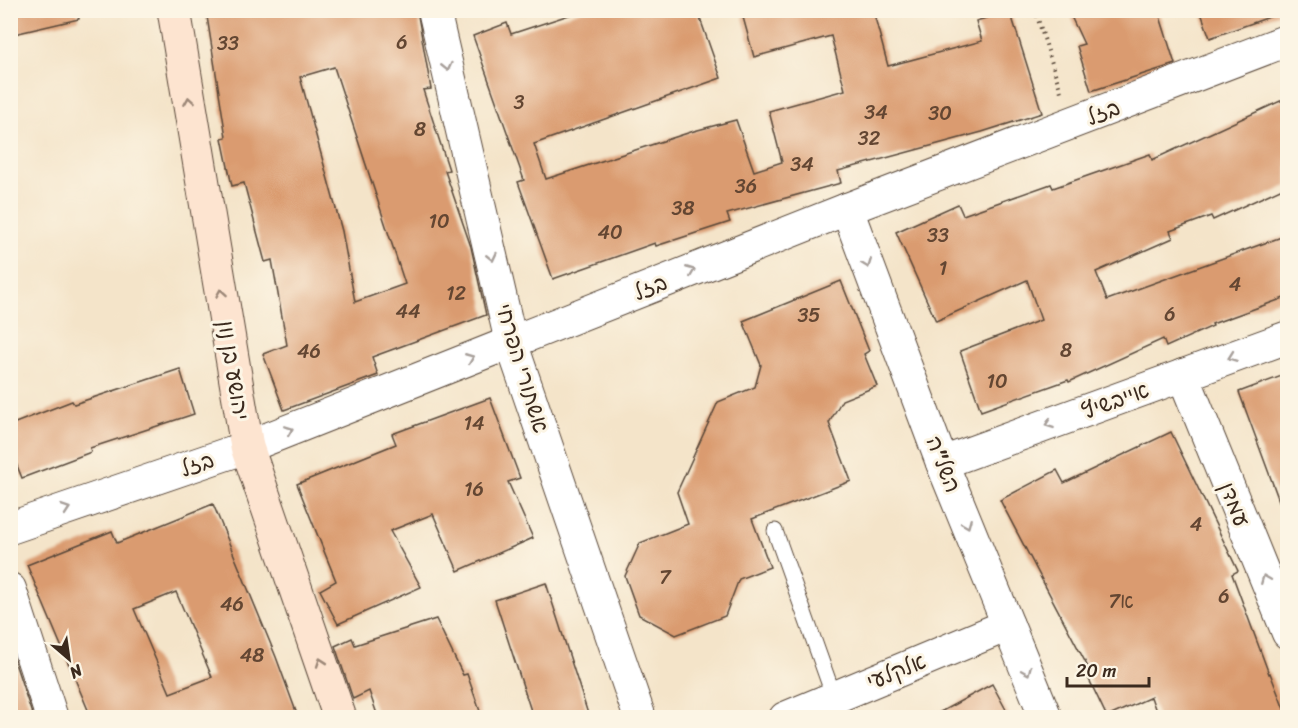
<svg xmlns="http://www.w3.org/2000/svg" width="1298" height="728" font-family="Sriracha,'Playpen Sans Hebrew',sans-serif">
  <rect width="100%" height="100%" fill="#fcf5e5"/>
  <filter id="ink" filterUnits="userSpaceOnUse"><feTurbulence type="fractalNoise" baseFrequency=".0167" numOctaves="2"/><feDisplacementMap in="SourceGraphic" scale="12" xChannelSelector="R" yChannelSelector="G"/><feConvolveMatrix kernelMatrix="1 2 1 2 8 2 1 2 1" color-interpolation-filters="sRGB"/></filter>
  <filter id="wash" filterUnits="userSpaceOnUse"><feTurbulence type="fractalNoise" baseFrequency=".008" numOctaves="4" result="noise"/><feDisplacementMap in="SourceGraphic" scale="24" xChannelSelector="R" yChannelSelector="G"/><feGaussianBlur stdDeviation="1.35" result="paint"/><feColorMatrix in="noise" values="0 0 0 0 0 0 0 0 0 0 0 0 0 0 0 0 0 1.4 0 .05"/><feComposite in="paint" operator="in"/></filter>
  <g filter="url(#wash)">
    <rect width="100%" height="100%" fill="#f4e4c9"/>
    <g id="blocks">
      <g fill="#da9b6f" fill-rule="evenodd">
        <path d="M10,10H78L79,19L10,35Z"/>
        <path d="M206,10H417L431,89L423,90L449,170L445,171L471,247L486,315L372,357L378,375L284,410L263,354L287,345L272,260L265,262L244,183L232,186L222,138L226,137ZM334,67L405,284L355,302L342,231L300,77Z"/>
        <path d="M584,10H697L721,78L534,144L546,179L694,131L736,120L754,171L782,162L769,111L845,90L831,36L754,57L741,10H873L888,66L982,41L976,21L1010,11L1042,113L982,132L838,171L841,183L727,214L730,222L656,246L655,243L553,279L518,182L524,180L473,36L507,23L511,34Z"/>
        <path d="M1068,10H1158L1175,64L1091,91L1077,46L1084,44Z"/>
        <path d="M1200,10H1278V14L1210,38Z"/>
        <path d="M1287,98V186L1213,220L1211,216L1170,231L1173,238L1096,272L1107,300L1287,235V297L1212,324L1213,326L1166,347L1163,339L1069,382L1068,380L981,411L960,351L1041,320L1027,280L936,321L896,232L958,204L963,215L1051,184L1053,188L1150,154L1152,160Z"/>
        <path d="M841,281L869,351L864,354L877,386L842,400L829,423L851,481L752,519L770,567L739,579L725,616L676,635L639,615L625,576L640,543L688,524L677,492L718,402L755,387L761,365L743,321Z"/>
        <path d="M180,369L194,414L90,448L91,452L22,478L10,448V425L72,401L74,404Z"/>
        <path d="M1287,374V516L1285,517L1239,392Z"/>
        <path d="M490,398L520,478L508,482L533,538L458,571L433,514L390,531L421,587L338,624L320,590L336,581L297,484L396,444L392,434Z"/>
        <path d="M1171,432L1238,571L1232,574L1269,674L1270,673L1287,717H1158L1151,697L1107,717L1087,675L1091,673L1000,500L1057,470L1064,483Z"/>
        <path d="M213,504L276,657L298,717H91L27,565L112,531L117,543ZM176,592L212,677L170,693L134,609Z"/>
        <path d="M546,583L589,717H533L495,600Z"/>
        <path d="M436,619L463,675L467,674L482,717H378L369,691L353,699L335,646L352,638L355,645Z"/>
        <path d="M10,654H12L33,717H10Z"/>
        <path d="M992,684L1010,717H931Z"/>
      </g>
    </g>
  </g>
  <g filter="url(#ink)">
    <use href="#blocks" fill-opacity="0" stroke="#574638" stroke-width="1.5"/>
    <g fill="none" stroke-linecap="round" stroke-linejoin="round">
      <defs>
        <path id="lane" d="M775,531L834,697"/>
        <g id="street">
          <path d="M434,10L511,342L640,718"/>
          <path d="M847,209L942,463L1046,718"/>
          <path d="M1183,375L1288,633"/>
          <path d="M942,463L1288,337"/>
          <path d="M10,528L247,447L847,209L1288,40"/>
          <path d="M10,589L52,718"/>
          <path d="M785,718L1008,625"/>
        </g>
        <path id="secondary" d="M174,10L247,447L340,718"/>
      </defs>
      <use href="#lane" stroke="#574638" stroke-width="17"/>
      <use href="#street" stroke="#574638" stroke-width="34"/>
      <use href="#secondary" stroke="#574638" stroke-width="35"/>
      <path stroke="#574638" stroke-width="4" stroke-dasharray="1.5 4.5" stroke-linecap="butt" d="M1035,10L1062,95"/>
      <use href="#lane" stroke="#fff" stroke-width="15"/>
      <use href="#street" stroke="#fff" stroke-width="32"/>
      <use href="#secondary" stroke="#fde4d0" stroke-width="33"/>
    </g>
    <defs><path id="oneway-chevron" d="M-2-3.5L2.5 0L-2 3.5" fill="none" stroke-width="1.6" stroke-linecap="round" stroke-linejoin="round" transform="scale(1.5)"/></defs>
    <g stroke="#a79f9a">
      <use href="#oneway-chevron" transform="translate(447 67) rotate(77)"/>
      <use href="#oneway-chevron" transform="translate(492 257) rotate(77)"/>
      <use href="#oneway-chevron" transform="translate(867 264) rotate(69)"/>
      <use href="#oneway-chevron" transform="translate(691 271) rotate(-22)"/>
      <use href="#oneway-chevron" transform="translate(1232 357) rotate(160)"/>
      <use href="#oneway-chevron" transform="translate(470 358) rotate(-22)"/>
      <use href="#oneway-chevron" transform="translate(1049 424) rotate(160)"/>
      <use href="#oneway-chevron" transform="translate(289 430) rotate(-22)"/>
      <use href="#oneway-chevron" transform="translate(66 509) rotate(-19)"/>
      <use href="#oneway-chevron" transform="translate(967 524) rotate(68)"/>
      <use href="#oneway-chevron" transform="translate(1265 579) rotate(-112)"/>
      <use href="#oneway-chevron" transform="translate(1027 671) rotate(67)"/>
    </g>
    <g stroke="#9c8777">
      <use href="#oneway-chevron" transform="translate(189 101) rotate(-99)"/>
      <use href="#oneway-chevron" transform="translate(221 293) rotate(-99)"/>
      <use href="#oneway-chevron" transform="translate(321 662) rotate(-109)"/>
    </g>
  </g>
  <g text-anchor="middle" stroke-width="6" stroke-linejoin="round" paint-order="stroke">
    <g font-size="20" fill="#634632">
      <text x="402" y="49">6</text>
      <text x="228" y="50">33</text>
      <text x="519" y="109">3</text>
      <text x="876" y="119">34</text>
      <text x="940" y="120">30</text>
      <text x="420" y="136">8</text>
      <text x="869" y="145">32</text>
      <text x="802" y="171">34</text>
      <text x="746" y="193">36</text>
      <text x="683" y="215">38</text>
      <text x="439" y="228">10</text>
      <text x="610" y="239">40</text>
      <text x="938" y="242">33</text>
      <text x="943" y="275">1</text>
      <text x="1235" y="291">4</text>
      <text x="456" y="300">12</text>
      <text x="408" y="318">44</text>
      <text x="1170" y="321">6</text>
      <text x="809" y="322">35</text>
      <text x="1066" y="357">8</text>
      <text x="309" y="358">46</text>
      <text x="997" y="388">10</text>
      <text x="474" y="430">14</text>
      <text x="474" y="496">16</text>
      <text x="1196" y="531">4</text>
      <text x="665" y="584">7</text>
      <text x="1224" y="603">6</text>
      <text x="1121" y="608">7א</text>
      <text x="232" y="611">46</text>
      <text x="252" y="662">48</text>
    </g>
    <g font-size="22" fill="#3b2a1e" stroke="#fcf5e5">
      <text transform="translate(1103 112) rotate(-21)" y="8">בזל</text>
      <text transform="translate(650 287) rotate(-22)" y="8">בזל</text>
      <text transform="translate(523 368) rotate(73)" y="8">אשתורי הפרחי</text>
      <text transform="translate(234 370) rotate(81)" y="8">יהושע בן נון</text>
      <text transform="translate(1115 400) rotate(-20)" y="8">אייבשיץ</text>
      <text transform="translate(197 464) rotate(-19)" y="8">בזל</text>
      <text transform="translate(944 464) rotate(69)" y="8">השל"ה</text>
      <text transform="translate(1235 504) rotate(68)" y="8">עמדן</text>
      <text transform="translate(896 671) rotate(-22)" y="8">אלקלעי</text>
    </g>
  </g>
  <rect width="1298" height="728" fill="none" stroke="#fcf5e5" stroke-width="36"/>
  <g transform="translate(69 659) rotate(151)" stroke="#fcf5e5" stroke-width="4.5" paint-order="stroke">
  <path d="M0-4.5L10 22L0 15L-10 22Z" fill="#3b2a1e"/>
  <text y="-9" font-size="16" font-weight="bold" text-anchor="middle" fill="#3b2a1e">N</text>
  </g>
  <path d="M1067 677v9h82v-9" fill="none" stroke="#3b2a1e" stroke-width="3"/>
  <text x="1076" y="677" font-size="18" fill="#3b2a1e" stroke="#fcf5e5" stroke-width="4.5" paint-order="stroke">20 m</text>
</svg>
